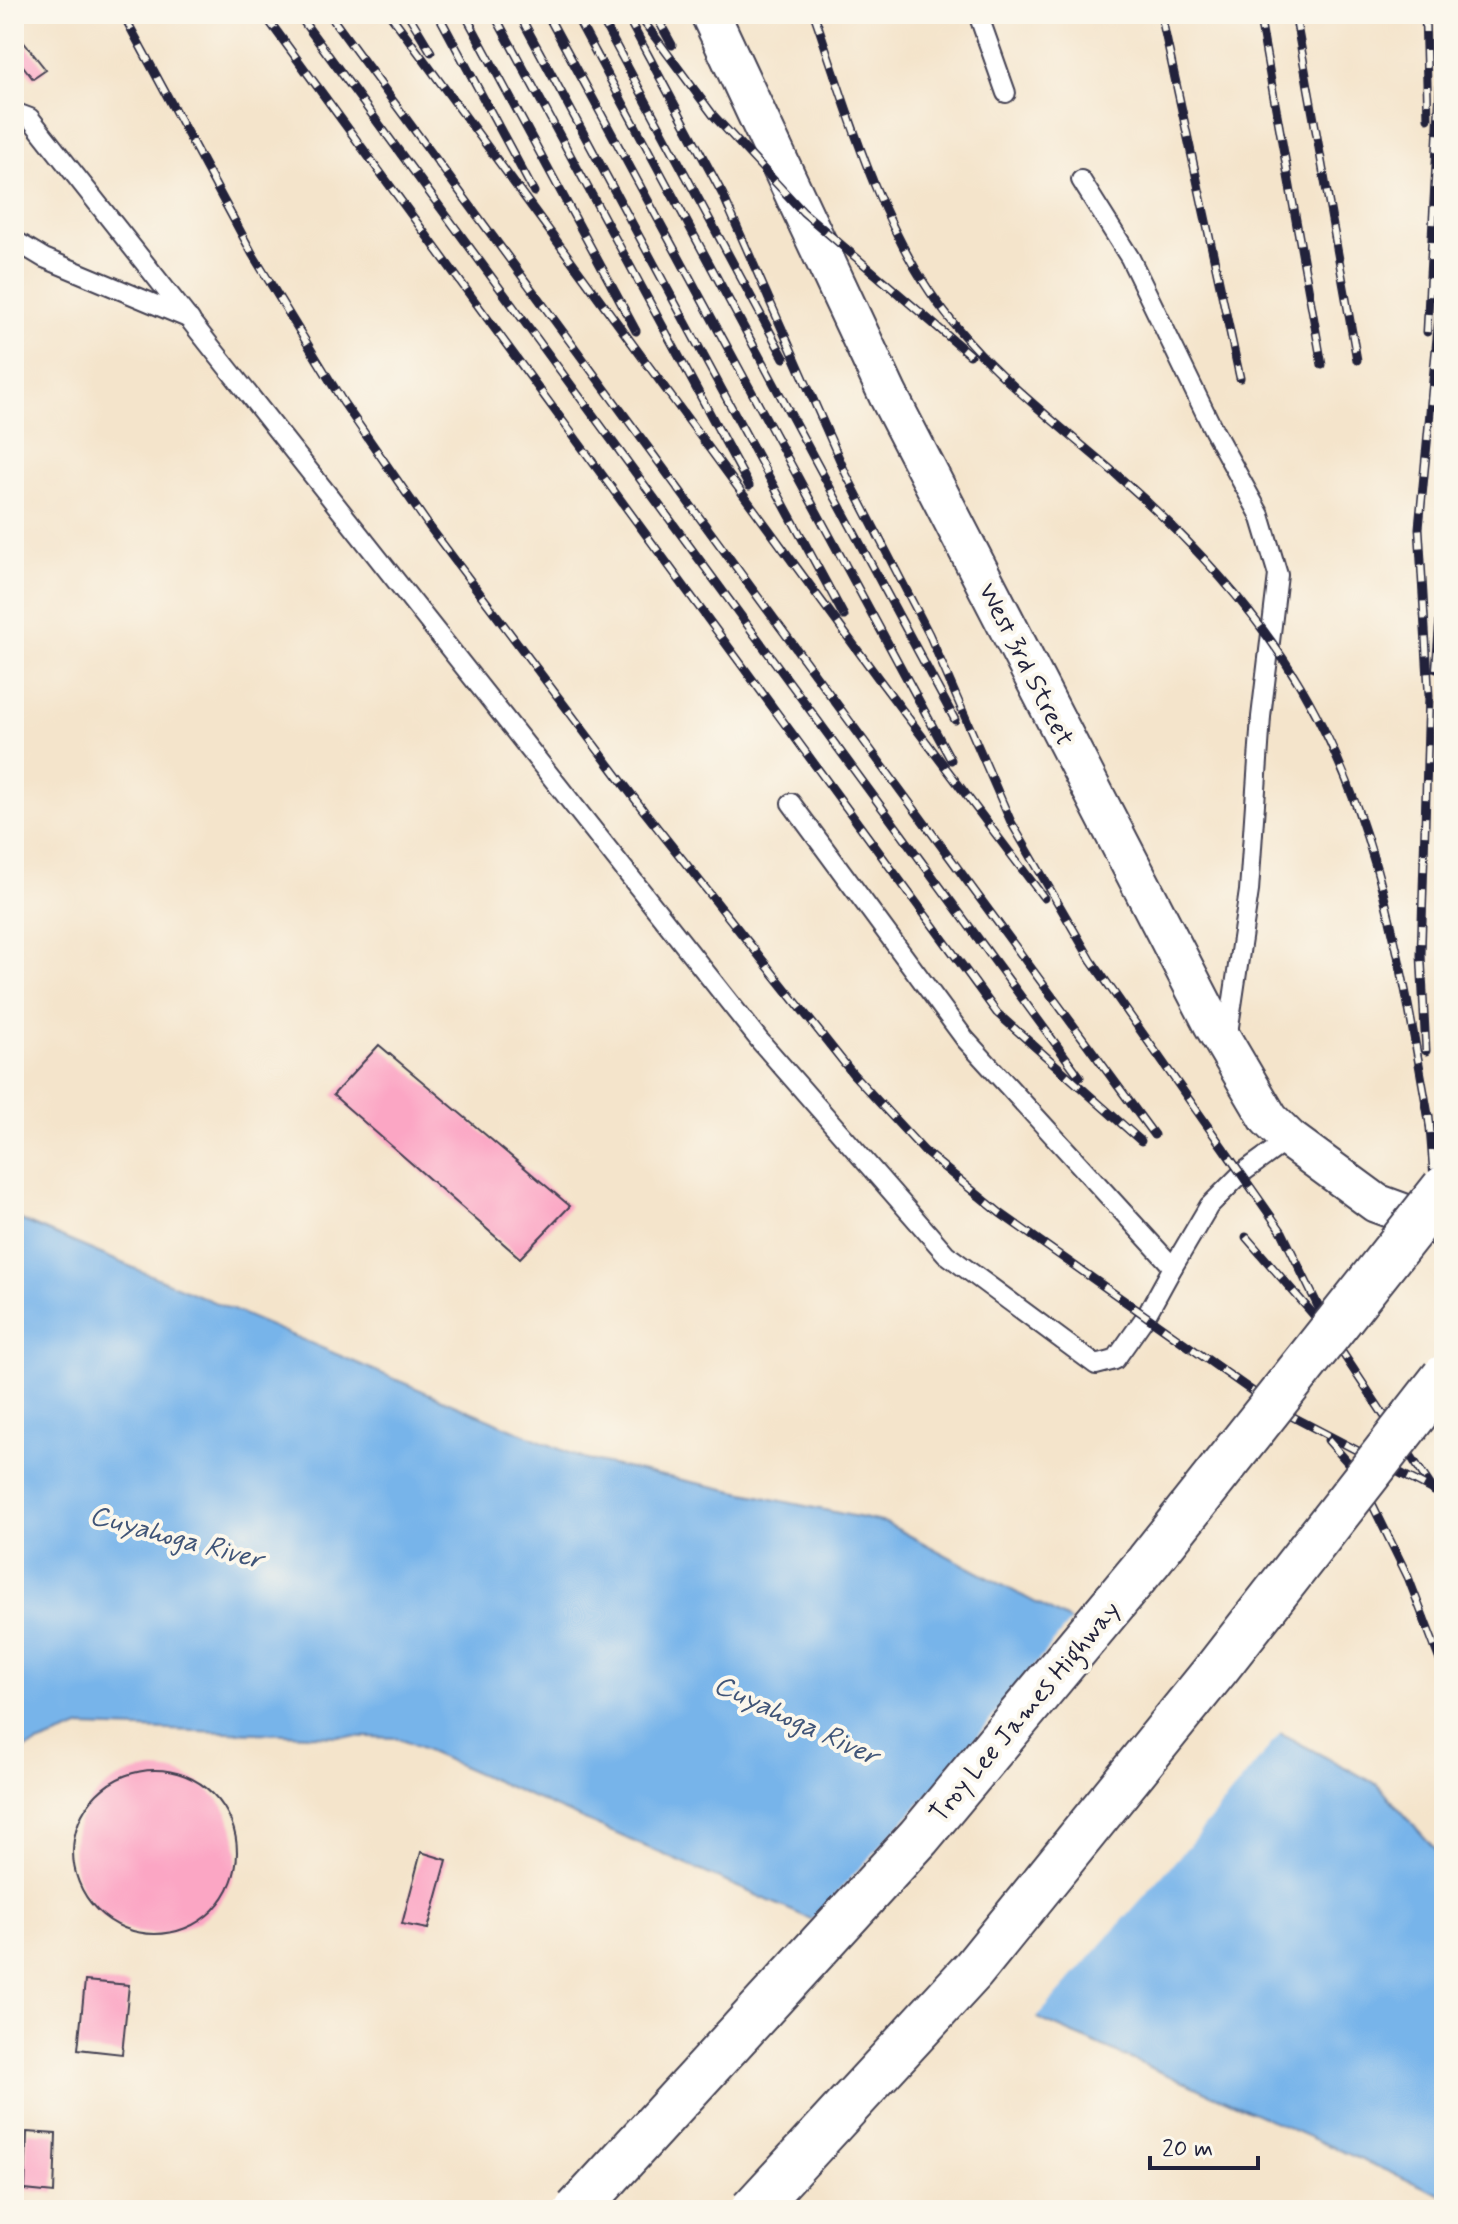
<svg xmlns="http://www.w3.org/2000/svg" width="1458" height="2224" font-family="Mynerve,sans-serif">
  <rect width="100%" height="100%" fill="#fbf7ec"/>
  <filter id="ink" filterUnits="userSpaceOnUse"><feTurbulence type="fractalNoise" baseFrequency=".0125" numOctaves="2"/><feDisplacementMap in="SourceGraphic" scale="16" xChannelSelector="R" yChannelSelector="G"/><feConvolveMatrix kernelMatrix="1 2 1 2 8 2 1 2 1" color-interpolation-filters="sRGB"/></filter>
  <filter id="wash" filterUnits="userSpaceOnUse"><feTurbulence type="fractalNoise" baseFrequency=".006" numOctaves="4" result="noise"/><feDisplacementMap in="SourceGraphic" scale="32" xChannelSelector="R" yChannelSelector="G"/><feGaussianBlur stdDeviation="1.8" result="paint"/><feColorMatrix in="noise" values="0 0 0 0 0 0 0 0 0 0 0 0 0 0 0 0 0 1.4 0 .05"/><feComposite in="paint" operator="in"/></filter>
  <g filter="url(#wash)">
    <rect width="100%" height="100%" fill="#f4e4cb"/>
    <path fill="#77b4ea" stroke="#4c6b92" stroke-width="2" d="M14,1217L583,1459L886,1523L1378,1785L1444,1859V2196L397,1738L82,1727L14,1753Z"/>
    <path fill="#f4e4cb" d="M1073,1618L1283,1730L1191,1843L1033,2022L809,1923L945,1776Z"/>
    <g id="blocks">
      <g fill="#fba6c4">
        <path d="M14,30L46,70L33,79L14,54Z"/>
        <path d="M379,1045L570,1206L520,1258L333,1095Z"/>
        <circle cx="155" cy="1852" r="82"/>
        <path d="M421,1852L447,1860L428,1929L402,1924Z"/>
        <path d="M85,1981L129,1985L122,2054L78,2049Z"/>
        <path d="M27,2132L56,2134L54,2193L25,2190Z"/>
      </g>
    </g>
  </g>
  <g filter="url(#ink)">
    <use href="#blocks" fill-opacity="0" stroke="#423f51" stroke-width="2"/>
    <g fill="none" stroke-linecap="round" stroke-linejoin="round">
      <defs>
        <g id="lane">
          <path d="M978,14L1006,93"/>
          <path d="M14,112L30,118L760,1041L946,1254L1096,1365L1115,1360L1146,1316L1173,1267"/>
          <path d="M1081,180L1130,258L1214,431L1260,515L1278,575L1261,717L1249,891L1227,1040"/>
          <path d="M14,240L44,258L190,319"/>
          <path d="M791,803L965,1039L1173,1267L1209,1206L1242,1173L1289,1139"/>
        </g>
        <path id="street" d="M710,14L888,395L1213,1024L1269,1119L1289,1139L1376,1203L1444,1228"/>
      </defs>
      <use href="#lane" stroke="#423f51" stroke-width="22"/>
      <use href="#street" stroke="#423f51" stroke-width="42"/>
      <use href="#lane" stroke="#fff" stroke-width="18"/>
      <use href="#street" stroke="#fff" stroke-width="38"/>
      <defs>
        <g id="rail">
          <path d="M123,14L253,255L343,402L429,526L644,811L853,1074L924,1151L1000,1213L1276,1408L1444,1496"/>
          <path d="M264,14L997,1013L1141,1141"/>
          <path d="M298,14L1080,1077"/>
          <path d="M329,14L1154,1135"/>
          <path d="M390,14L878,678L1044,898"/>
          <path d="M408,14L431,52"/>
          <path d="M438,14L534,192"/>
          <path d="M465,14L636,331"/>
          <path d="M494,14L749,486"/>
          <path d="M519,14L844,616"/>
          <path d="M547,14L951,760"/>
          <path d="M575,14L955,720"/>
          <path d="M599,14L784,358"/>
          <path d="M626,14L723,195L846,474L929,634L1011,822L1091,960L1282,1232L1336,1343L1434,1491"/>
          <path d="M638,14L713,115L803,212L970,355"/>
          <path d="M655,14L672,45"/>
          <path d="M814,14C847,108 874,208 930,292C980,366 1051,418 1117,475C1178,528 1239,592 1284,660C1377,800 1401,964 1430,1126"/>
          <path d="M1161,14L1240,378"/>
          <path d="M1259,14L1322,365"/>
          <path d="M1295,14L1357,360"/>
          <path d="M1425,14L1428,118"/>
          <path d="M1427,332L1444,14"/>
          <path d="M1436,669L1444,569"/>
          <path d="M1426,1051L1421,955L1429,696L1419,528L1444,264"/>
          <path d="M1429,1115L1444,1306"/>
          <path d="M1246,1237L1319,1321"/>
          <path d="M1328,1440L1357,1473L1408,1577L1444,1671"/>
        </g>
      </defs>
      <use href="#rail" stroke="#22223b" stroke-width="9"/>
      <use href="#rail" stroke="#fbf7ec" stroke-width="6" stroke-dasharray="18" stroke-linecap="butt"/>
      <defs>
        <g id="highway-bridge">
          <path d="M577,2210L919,1837L1148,1562L1444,1188"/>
          <path d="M752,2210L973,1970L1218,1667L1444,1377"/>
        </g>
      </defs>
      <use href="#highway-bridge" stroke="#423f51" stroke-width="48" stroke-linecap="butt"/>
      <use href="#highway-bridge" stroke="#fff" stroke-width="44"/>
    </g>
  </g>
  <g text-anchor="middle" stroke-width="8" stroke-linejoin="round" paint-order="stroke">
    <g font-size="26" fill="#22223b" stroke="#fbf7ec">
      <text transform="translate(1027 664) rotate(63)" y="9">West 3rd Street</text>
      <text transform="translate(1024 1711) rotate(-50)" y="9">Troy Lee James Highway</text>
    </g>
    <g font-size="28" font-style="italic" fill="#405578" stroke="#fbf7ec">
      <text transform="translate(177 1536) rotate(15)" y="10">Cuyahoga River</text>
      <text transform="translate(797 1719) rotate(25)" y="10">Cuyahoga River</text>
    </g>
  </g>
  <rect width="1458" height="2224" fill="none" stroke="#fbf7ec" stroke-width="48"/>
  <path d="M1150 2156v12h108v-12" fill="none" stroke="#22223b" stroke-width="4"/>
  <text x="1162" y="2156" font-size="24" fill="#22223b" stroke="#fbf7ec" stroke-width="6" paint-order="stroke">20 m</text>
</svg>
